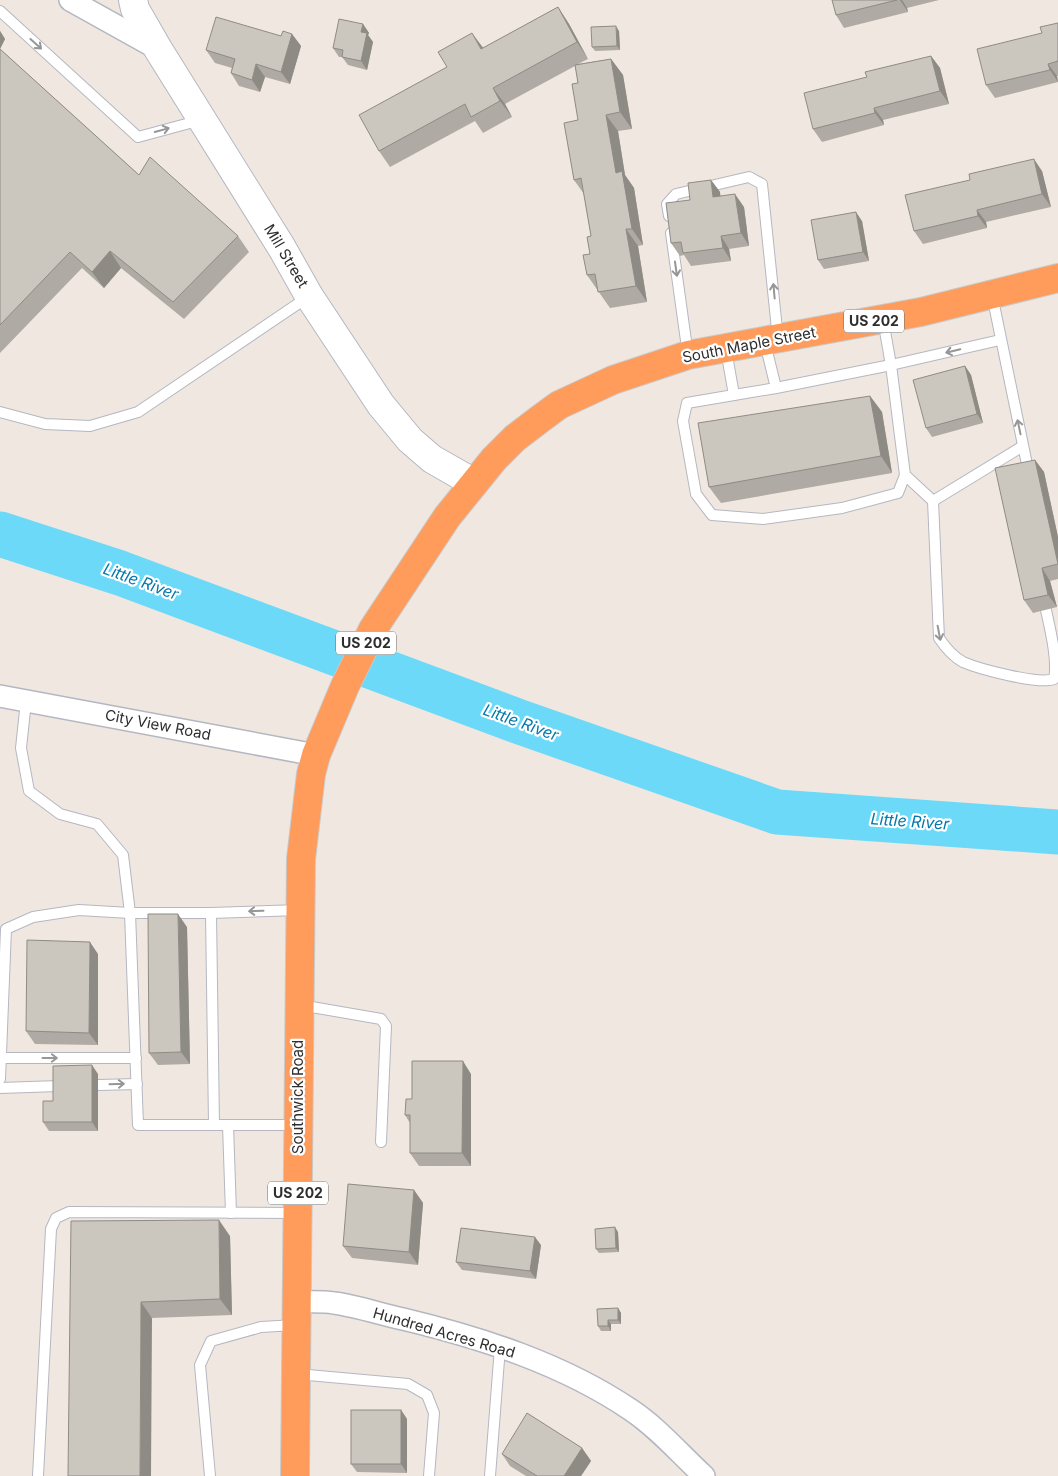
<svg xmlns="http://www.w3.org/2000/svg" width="1058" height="1476" font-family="Inter,sans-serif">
  <rect width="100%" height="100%" fill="#f0e8e0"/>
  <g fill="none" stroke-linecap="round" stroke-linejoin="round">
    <path stroke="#6cd9f8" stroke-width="45" d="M0,534L120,573L520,722L777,812L1058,832"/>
    <defs>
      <g id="lane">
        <path d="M0,11L138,137L201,120"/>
        <path d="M669,216L667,204L676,194L749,177L762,184L778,339"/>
        <path d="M671,233L688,355"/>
        <path d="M992,295L1029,474"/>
        <path d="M883,320L891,365L1000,340"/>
        <path d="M765,343L776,388L891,365L905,475L933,501L939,638C945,647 952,656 963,662C979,669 1039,685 1054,679C1058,660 1050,629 1046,610"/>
        <path d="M726,350L734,395L687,403L683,421L696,494L712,515L763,519L842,508L898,493L905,475"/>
        <path d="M734,395L776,388"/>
        <path d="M0,412L45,424L90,426L138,412L308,297"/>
        <path d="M933,501L1023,446"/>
        <path d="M26,701L21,748L29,791L60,814L97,824L123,855L130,913L138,1125H297"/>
        <path d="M211,913L214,1125"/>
        <path d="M300,1005L381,1019L386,1026L381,1142"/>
        <path d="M1,1058H136"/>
        <path d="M0,1079L6,929L33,917L79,910L130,913H211L300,910"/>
        <path d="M98,1085L137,1084"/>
        <path d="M0,1088L59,1086"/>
        <path d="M228,1125L231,1213"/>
        <path d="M297,1374L408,1384L427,1395L434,1413L429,1476"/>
        <path d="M38,1476L51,1229L56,1218L69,1212L297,1213"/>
        <path d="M210,1476L200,1365L211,1341L261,1327L295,1325"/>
        <path d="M490,1476L500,1347"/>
      </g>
      <g id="street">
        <path d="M70,0L158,49"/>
        <path d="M0,696L316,755"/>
        <path d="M296,1302C308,1302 321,1301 334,1303C357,1306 380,1314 403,1319C482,1338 563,1364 631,1410C658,1428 680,1454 704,1476"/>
      </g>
      <path id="secondary" d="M133,0L135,9L158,49L282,248L309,296L381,405L410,440L432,459L474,483"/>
      <path id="highway" d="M295,1476L301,859L311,774L316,755L345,686L373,629L447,517L494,459L515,438L540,419L559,405L613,380L688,355L921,312L1058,278"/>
    </defs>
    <use href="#lane" stroke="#b4b7c2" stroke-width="12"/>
    <use href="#street" stroke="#b4b7c2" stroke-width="24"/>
    <use href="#secondary" stroke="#b4b7c2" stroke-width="30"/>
    <use href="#highway" stroke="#c9c9c9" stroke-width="30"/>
    <use href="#lane" stroke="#fff" stroke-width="10"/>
    <use href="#street" stroke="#fff" stroke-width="21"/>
    <use href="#secondary" stroke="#fff" stroke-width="28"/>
    <use href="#highway" stroke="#ff9b5b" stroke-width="28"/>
  </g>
  <g fill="#afaaa3">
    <path d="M832,0H939L907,8L908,12L844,28L836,15Z"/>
    <path d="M558,7L569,24L588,59L578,64L611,59L623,75L632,129L618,131L625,175L634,188L643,245L638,246L647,302L610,308L587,275L590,254L591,236L584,194L574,180L578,120V83L575,66L505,104L512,117L483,133L475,121L390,167L379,151L483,48Z"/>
    <path d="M1058,23V76H1057L1058,82L995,98L986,85L1042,33Z"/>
    <path d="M363,24L369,33L368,35L373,42L367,70L348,65L342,57H339L333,48Z"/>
    <path d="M0,31L5,39L0,49L139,175L238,236L249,252L184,319L121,268L104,288L82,268L0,353Z"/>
    <path d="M619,31L620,50L595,51L592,47Z"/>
    <path d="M292,34L301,46L290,84L265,77L260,92L239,86L231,73L232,68L215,63L206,50Z"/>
    <path d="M931,56L940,68L949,104L883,120L884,125L822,142L813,129L867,77Z"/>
    <path d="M1042,171L1051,207L986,222L987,228L923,244L914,231Z"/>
    <path d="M711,180L720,192V196L744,207L749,246L729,249L731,261L691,266L684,255L680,256L671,243L690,200Z"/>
    <path d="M862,221L869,261L824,269L818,260Z"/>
    <path d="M965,366L971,375L983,423L932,437L926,428Z"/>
    <path d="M870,396L882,412L892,473L721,503L709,487Z"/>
    <path d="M1035,460L1044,472L1058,537V579L1050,581L1057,607L1033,613L1024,600Z"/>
    <path d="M187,927L190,1064L158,1065L149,1053Z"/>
    <path d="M98,954V1045L35,1044L26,1031Z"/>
    <path d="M98,1074V1131H49L43,1122L53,1101Z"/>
    <path d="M471,1074V1166H419L410,1153V1123L405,1115L412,1099Z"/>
    <path d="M414,1190L423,1203L418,1265L352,1258L343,1246Z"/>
    <path d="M71,1221L230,1236L232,1315L152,1318Z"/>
    <path d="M618,1232L619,1252L599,1253L596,1249Z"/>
    <path d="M541,1245L536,1279L462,1270L456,1262Z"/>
    <path d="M618,1308L621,1313V1324H611V1331H601L598,1326Z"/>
    <path d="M401,1410L407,1419V1473L357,1472L351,1464Z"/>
    <path d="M582,1448L591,1461L581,1476H526L510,1466L502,1454Z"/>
  </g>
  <g fill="#8e8b85">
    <path d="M900,0H902L907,8L908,12Z"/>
    <path d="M558,7L569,24L588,59L577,42Z"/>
    <path d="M363,24L369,33L368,35L373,42L367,70L361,61V32Z"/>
    <path d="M616,26L619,31L620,50L617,46Z"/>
    <path d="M0,31L5,39L0,49Z"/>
    <path d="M472,33L484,49H481Z"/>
    <path d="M292,34L301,46L290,84L281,72Z"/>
    <path d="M931,56L940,68L949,104L940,91Z"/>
    <path d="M611,59L623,75L632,129L620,112Z"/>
    <path d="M256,64L265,77L260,92L252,80Z"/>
    <path d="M1048,64L1057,76L1058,82L1050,70Z"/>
    <path d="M493,88L505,104L512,117L500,101Z"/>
    <path d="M874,108L883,120L884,125L875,113Z"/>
    <path d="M606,115L618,131L625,175L634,188L643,245L632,229L616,173Z"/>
    <path d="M1034,159L1042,171L1051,207L1042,194Z"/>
    <path d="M711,180L720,192L722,210L713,197Z"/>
    <path d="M735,194L744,207L749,246L741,233Z"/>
    <path d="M977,210L986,222L987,228L978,216Z"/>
    <path d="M856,212L862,221L869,261L863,252Z"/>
    <path d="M626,229L638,246L647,302L636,286Z"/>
    <path d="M721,236L729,249L731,261L723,248Z"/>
    <path d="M110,251L121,268L104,288L92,272Z"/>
    <path d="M965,366L971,375L983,423L977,414Z"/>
    <path d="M870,396L882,412L892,473L881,456Z"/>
    <path d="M1035,460L1044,472L1058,537V564Z"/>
    <path d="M1042,568L1050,581L1057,607L1048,595Z"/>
    <path d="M178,914L187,927L190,1064L181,1052Z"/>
    <path d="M90,942L98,954V1045L89,1033Z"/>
    <path d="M463,1061L471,1074V1166L462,1153Z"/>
    <path d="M92,1065L98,1074V1131L92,1122Z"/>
    <path d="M414,1190L423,1203L418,1265L409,1252Z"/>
    <path d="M219,1220L230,1236L232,1315L220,1299Z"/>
    <path d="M615,1227L618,1232L619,1252L616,1248Z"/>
    <path d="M535,1237L541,1245L536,1279L530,1271Z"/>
    <path d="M141,1302L152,1318L151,1476H140Z"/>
    <path d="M618,1308L621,1313V1324L618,1320Z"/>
    <path d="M608,1320L611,1324V1331L608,1326Z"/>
    <path d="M401,1410L407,1419V1473L401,1464Z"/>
    <path d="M582,1448L591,1461L581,1476H564Z"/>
  </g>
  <g fill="#cbc6be" stroke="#8e8b85">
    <path d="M832,0H897L836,15Z"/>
    <path d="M558,7L577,42L493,88L500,101L471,117L465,104L379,151L359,115L447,67L438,52L472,33L481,49Z"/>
    <path d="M216,17L281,36L283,31L292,34L281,72L256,64L252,80L231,73L235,59L206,50Z"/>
    <path d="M339,19L363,24L361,32L367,33L361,61L342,57L343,50L333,48Z"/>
    <path d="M1058,23V61L1048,64L1050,70L986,85L977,49L1042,33L1040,27Z"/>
    <path d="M616,26L617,46L592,47L591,27Z"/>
    <path d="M0,49L139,175L150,157L238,236L173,302L110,251L92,272L70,252L0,325Z"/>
    <path d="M931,56L940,91L874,108L875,113L813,129L804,93L867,77L865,72Z"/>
    <path d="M611,59L620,112L606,115L616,173L622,171L632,229H626L636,286L598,292L595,274L587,275L583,255L590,254L587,237L591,236L581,178L574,180L564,123L578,120L572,84L578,83L575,65Z"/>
    <path d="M1034,159L1042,194L977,210L978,216L914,231L905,195L970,180L969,174Z"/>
    <path d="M711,180L713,197L735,194L741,233L721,236L723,248L683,253L681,242L671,243L666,203L690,200L688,183Z"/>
    <path d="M856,212L863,252L818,260L811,220Z"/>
    <path d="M965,366L977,414L926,428L913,380Z"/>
    <path d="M870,396L881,456L709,487L698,423Z"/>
    <path d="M1035,460L1058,564L1042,568L1048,595L1024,600L995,468Z"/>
    <path d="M148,914H178L181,1052L149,1053Z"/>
    <path d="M27,940L90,942L89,1033L26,1031Z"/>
    <path d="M412,1061H463L462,1153H410V1115H405L406,1099H412Z"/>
    <path d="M92,1065V1122H43V1101H53V1066Z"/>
    <path d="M348,1184L414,1190L409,1252L343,1246Z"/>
    <path d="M219,1220L220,1299L141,1302L140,1476H68L71,1221Z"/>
    <path d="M615,1227L616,1248L596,1249L595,1229Z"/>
    <path d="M461,1228L535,1237L530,1271L456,1262Z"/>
    <path d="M618,1308V1320H608V1326H598L597,1309Z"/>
    <rect x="351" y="1410" width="50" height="54"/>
    <path d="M527,1413L582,1448L564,1476H537L502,1454Z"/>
  </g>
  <defs><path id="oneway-shaft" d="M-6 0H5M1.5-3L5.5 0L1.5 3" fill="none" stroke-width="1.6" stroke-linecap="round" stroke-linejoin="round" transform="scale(1.25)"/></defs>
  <g stroke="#969696">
    <use href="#oneway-shaft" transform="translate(36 44) rotate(42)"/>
    <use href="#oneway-shaft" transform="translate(162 130) rotate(-15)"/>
    <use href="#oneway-shaft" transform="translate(676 269) rotate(82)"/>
    <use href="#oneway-shaft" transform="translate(774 291) rotate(-95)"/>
    <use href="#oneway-shaft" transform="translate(953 351) rotate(167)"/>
    <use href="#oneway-shaft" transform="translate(1019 427) rotate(-102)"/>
    <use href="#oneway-shaft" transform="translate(939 633) rotate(79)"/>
    <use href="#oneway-shaft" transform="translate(256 911) rotate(178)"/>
    <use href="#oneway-shaft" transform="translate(50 1058)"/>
    <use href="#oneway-shaft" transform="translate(117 1084) rotate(-2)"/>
  </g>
  <g text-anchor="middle" stroke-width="4.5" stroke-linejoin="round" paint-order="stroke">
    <g fill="#fff" stroke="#6d6d6d" stroke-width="1">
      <rect x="844" y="309.5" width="60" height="23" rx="4"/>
      <rect x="336" y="631.5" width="60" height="23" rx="4"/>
      <rect x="268" y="1181.5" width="60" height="23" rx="4"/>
    </g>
    <g font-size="14" font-weight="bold" fill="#2e2e2e">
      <text x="874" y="326">US 202</text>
      <text x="366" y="648">US 202</text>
      <text x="298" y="1198">US 202</text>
    </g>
    <g font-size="15" fill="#2e2e2e" stroke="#fff">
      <text transform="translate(286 256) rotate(59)" y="5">Mill Street</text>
      <text transform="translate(749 345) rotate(-11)" y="5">South Maple Street</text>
      <text transform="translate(158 725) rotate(11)" y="5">City View Road</text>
      <text transform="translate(298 1097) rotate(-90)" y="5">Southwick Road</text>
      <text transform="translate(444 1333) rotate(16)" y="5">Hundred Acres Road</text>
    </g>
    <g font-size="16" font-style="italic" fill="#0379ac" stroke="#fff">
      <text transform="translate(141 581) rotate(20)" y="6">Little River</text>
      <text transform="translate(521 722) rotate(20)" y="6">Little River</text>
      <text transform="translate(910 821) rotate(4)" y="6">Little River</text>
    </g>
  </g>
</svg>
